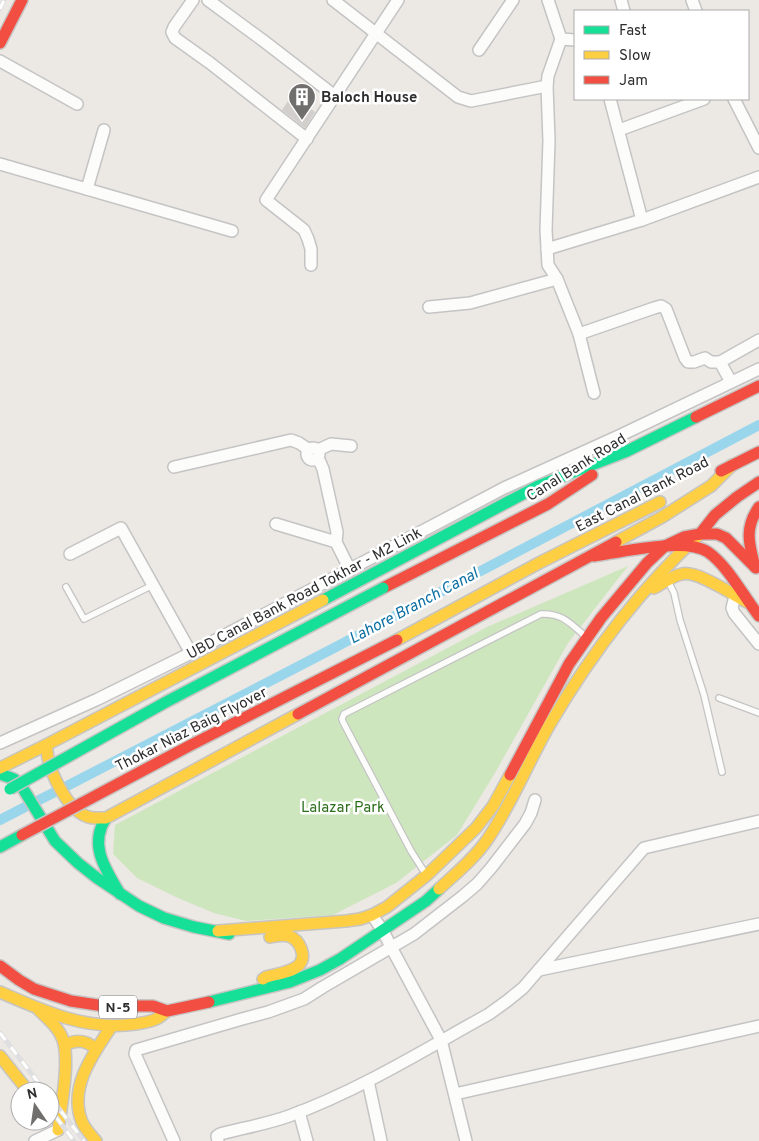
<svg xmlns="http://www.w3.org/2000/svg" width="759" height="1141" font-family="Overpass,sans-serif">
  <rect width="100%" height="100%" fill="#ece8e4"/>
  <path fill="#cee6be" d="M628,566L568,643L495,773L457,835L396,883L333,915L246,921L214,913L178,898L137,878L113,854L115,825L487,627Z"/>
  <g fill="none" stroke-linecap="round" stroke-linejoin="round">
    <g stroke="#99d6ec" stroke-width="10">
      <path d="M67,786L332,649L759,425"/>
      <path d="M35,802L57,791"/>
      <path d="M0,820L25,807"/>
    </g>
  </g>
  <path fill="#d1cecb" d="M292,95L315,112L305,128L282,110Z"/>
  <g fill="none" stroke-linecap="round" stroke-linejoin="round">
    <defs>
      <g id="lane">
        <path d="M669,583L674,593L680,620L704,695L722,772"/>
        <path d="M66,587L84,619L153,585"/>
        <path d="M719,698L759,713"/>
        <path d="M425,873L411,851L343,722L342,719L344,714L541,614C562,613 570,623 585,636"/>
      </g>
      <g id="street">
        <path d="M193,0L174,27L172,32L175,38L210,63L307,139"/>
        <path d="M208,0L265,42L335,96"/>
        <path d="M333,0L458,97L471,101L547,86"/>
        <path d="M548,0L561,39L548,76L547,86L549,141L546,230L548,265L557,279L579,334L594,393"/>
        <path d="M621,0L624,11"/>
        <path d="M692,0L696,11"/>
        <path d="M561,39L575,40"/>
        <path d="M479,50L513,0"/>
        <path d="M0,61L77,104"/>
        <path d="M610,99L642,220"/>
        <path d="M734,99L759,148"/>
        <path d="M619,130L704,99"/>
        <path d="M0,164L232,231"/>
        <path d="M87,189L104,130"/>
        <path d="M547,249L642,220L759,177"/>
        <path d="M311,265V249L308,239L304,230L266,200L398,0"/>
        <path d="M429,307L470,303L557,279"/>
        <path d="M579,334L654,308L661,306L666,309L685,358L688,362H694L705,358L711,362H720L759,340"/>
        <path d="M720,362L731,382"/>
        <circle cx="313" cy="454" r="6"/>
        <path d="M318,450L331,444L351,446"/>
        <path d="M317,459L320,462L323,469L337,532L336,542L350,570"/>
        <path d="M174,467L291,440L299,443L308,449"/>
        <path d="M276,524L336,542"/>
        <path d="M70,554L121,528L191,653"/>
        <path d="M735,596L732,608L734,613L759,644"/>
        <path d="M0,743L98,699L191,653L504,488L621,435L759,369"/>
        <path d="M372,915L383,931L391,947L441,1040L466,1141"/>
        <path d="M539,970L759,924"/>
        <path d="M368,1081L381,1141"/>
        <path d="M455,1094L759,1026"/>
        <path d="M299,1112L307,1141"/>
        <path d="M35,1141L58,1130"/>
        <path d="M174,1141L135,1054L136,1050L242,1019L268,1012L304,999L323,987L414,934L463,896L477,884L491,868L525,824L531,813L535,800"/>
        <path d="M218,1141L217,1136L220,1134C243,1128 267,1124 289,1116C360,1090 424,1050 489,1014L507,1001L523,988L644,848L759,821"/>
      </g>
      <g id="fast">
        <path d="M323,600L538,486L625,452L696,417"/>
        <path d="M0,774L14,779L22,787L55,841L78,863L97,878L139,906L164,918L194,927L229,934"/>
        <path d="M106,818C88,845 106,870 120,894"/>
        <path d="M0,847L22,835"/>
        <path d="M209,1002L290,982L320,970L340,959L426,901L439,889"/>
      </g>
      <g id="slow">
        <path d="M616,542L662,517L711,486L732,465"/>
        <path d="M654,588C663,583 672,576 682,574C697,570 733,595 747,602"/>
        <path d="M397,640L539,563L660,502"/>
        <path d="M47,750C48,770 67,809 86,816C92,819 99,818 106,818L298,714"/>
        <path d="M0,768L48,744L323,600"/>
        <path d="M439,889C455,874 474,859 487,840C512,804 528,762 550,724C591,654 640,589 700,534"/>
        <path d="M218,931L346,921L360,919L372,915L387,907L427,875L476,828L493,806L510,775"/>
        <path d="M263,979L266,977C276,974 291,973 299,965C307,956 300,940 289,936C283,934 276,936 270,937"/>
        <path d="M0,992C43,1011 87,1031 135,1024C142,1023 151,1022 158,1018C161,1016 164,1013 167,1011"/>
        <path d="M39,1010C48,1019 59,1028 63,1040C70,1062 61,1107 58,1130"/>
        <path d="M65,1045C77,1039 86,1040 96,1049"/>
        <path d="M0,1056L28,1091"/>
        <path d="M96,1141C91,1135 85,1129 82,1122C68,1088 93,1054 111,1027"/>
      </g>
      <g id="jam">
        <path d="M0,43L22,0"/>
        <path d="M696,417L759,386"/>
        <path d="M721,471L759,452"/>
        <path d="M700,534L715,515L737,497L759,482"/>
        <path d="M594,556C621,552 686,537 708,552C728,566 744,597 759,616"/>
        <path d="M755,567C749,544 744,528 759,507"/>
        <path d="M383,588L548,504L592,475"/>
        <path d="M298,714L616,542"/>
        <path d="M510,775L569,664L601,618L647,563L665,546L684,537L700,534H717L726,538L756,568"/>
        <path d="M0,966L19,980L34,989L71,1001L104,1006H153L167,1011L209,1002"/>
      </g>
    </defs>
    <use href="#lane" stroke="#c5c4c5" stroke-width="8"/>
    <use href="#street" stroke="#c5c4c5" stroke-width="14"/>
    <use href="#fast" stroke="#c6c5c4" stroke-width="14"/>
    <use href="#slow" stroke="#c6c5c4" stroke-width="14"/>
    <use href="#jam" stroke="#c6c5c4" stroke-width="14"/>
    <use href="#lane" stroke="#fcfcfb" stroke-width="5.5"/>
    <use href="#street" stroke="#fcfcfb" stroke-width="11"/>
    <use href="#fast" stroke="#16e098" stroke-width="11"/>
    <use href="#slow" stroke="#ffcf43" stroke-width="11"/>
    <use href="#jam" stroke="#f24e42" stroke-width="11"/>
    <defs>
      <g id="rail">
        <path d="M0,9L4,0"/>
        <path d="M0,1033L45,1091"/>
        <path d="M50,1097L84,1141"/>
        <path d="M56,1117L74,1141"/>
      </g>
    </defs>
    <use href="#rail" stroke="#dfdfe1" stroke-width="5"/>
    <use href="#rail" stroke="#fff" stroke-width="3" stroke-dasharray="9" stroke-linecap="butt"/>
    <defs>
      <path id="fast-bridge" d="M10,789L166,702L383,588"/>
      <path id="jam-bridge" d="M22,835L189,746L397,640"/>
    </defs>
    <use href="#fast-bridge" stroke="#c6c5c4" stroke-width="14" stroke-linecap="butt"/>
    <use href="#jam-bridge" stroke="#c6c5c4" stroke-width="14" stroke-linecap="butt"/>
    <use href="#fast-bridge" stroke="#16e098" stroke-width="11"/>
    <use href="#jam-bridge" stroke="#f24e42" stroke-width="11"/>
  </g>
  <defs>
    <symbol id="building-pin" viewBox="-11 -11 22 30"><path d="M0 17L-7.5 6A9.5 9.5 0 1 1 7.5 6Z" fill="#706f6e" stroke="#fff"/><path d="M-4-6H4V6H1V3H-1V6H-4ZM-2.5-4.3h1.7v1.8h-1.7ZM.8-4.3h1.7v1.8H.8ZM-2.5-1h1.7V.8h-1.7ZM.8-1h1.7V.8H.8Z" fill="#fff"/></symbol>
  </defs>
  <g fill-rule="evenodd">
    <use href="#building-pin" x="286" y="81" width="32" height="43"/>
  </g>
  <g text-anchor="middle" stroke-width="5" stroke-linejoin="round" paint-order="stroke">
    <rect fill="#fff" stroke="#6d6d6d" stroke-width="1" x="99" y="995.5" width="38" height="23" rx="4"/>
    <g font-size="14" font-weight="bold" fill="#2e2e2e">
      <text x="118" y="1012">N-5</text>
    </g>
    <g font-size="15" font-weight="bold" fill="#2e2e2e" stroke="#fff" text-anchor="start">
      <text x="321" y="102">Baloch House</text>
    </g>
    <g font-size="15" fill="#2e2e2e" stroke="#fff">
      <text transform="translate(576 467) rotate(-32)" y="5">Canal Bank Road</text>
      <text transform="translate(642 494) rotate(-27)" y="5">East Canal Bank Road</text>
      <text transform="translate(304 593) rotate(-28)" y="5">UBD Canal Bank Road Tokhar - M2 Link</text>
      <text transform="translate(191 729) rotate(-27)" y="5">Thokar Niaz Baig Flyover</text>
    </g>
    <g font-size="15" fill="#2c6e1b" stroke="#fff">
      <text x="343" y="812">Lalazar Park</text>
    </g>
    <g font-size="16" font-style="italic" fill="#0d6fa3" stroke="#fff">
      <text transform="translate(413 605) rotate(-28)" y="6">Lahore Branch Canal</text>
    </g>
  </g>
  <rect x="574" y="10" width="175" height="90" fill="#ffffff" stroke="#ababab"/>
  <rect x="584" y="26" width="25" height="8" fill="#16e098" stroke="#ababab"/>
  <text x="619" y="35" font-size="15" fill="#2e2e2e">Fast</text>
  <rect x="584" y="51" width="25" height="8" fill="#ffcf43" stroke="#ababab"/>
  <text x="619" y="60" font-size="15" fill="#2e2e2e">Slow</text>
  <rect x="584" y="76" width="25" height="8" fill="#f24e42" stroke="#ababab"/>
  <text x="619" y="85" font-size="15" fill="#2e2e2e">Jam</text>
  <g transform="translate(35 1106) rotate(347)"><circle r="24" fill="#ffffff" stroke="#ababab"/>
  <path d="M0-4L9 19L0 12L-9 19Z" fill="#706f6e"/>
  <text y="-8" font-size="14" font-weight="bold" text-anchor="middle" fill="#2e2e2e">N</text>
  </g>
</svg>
